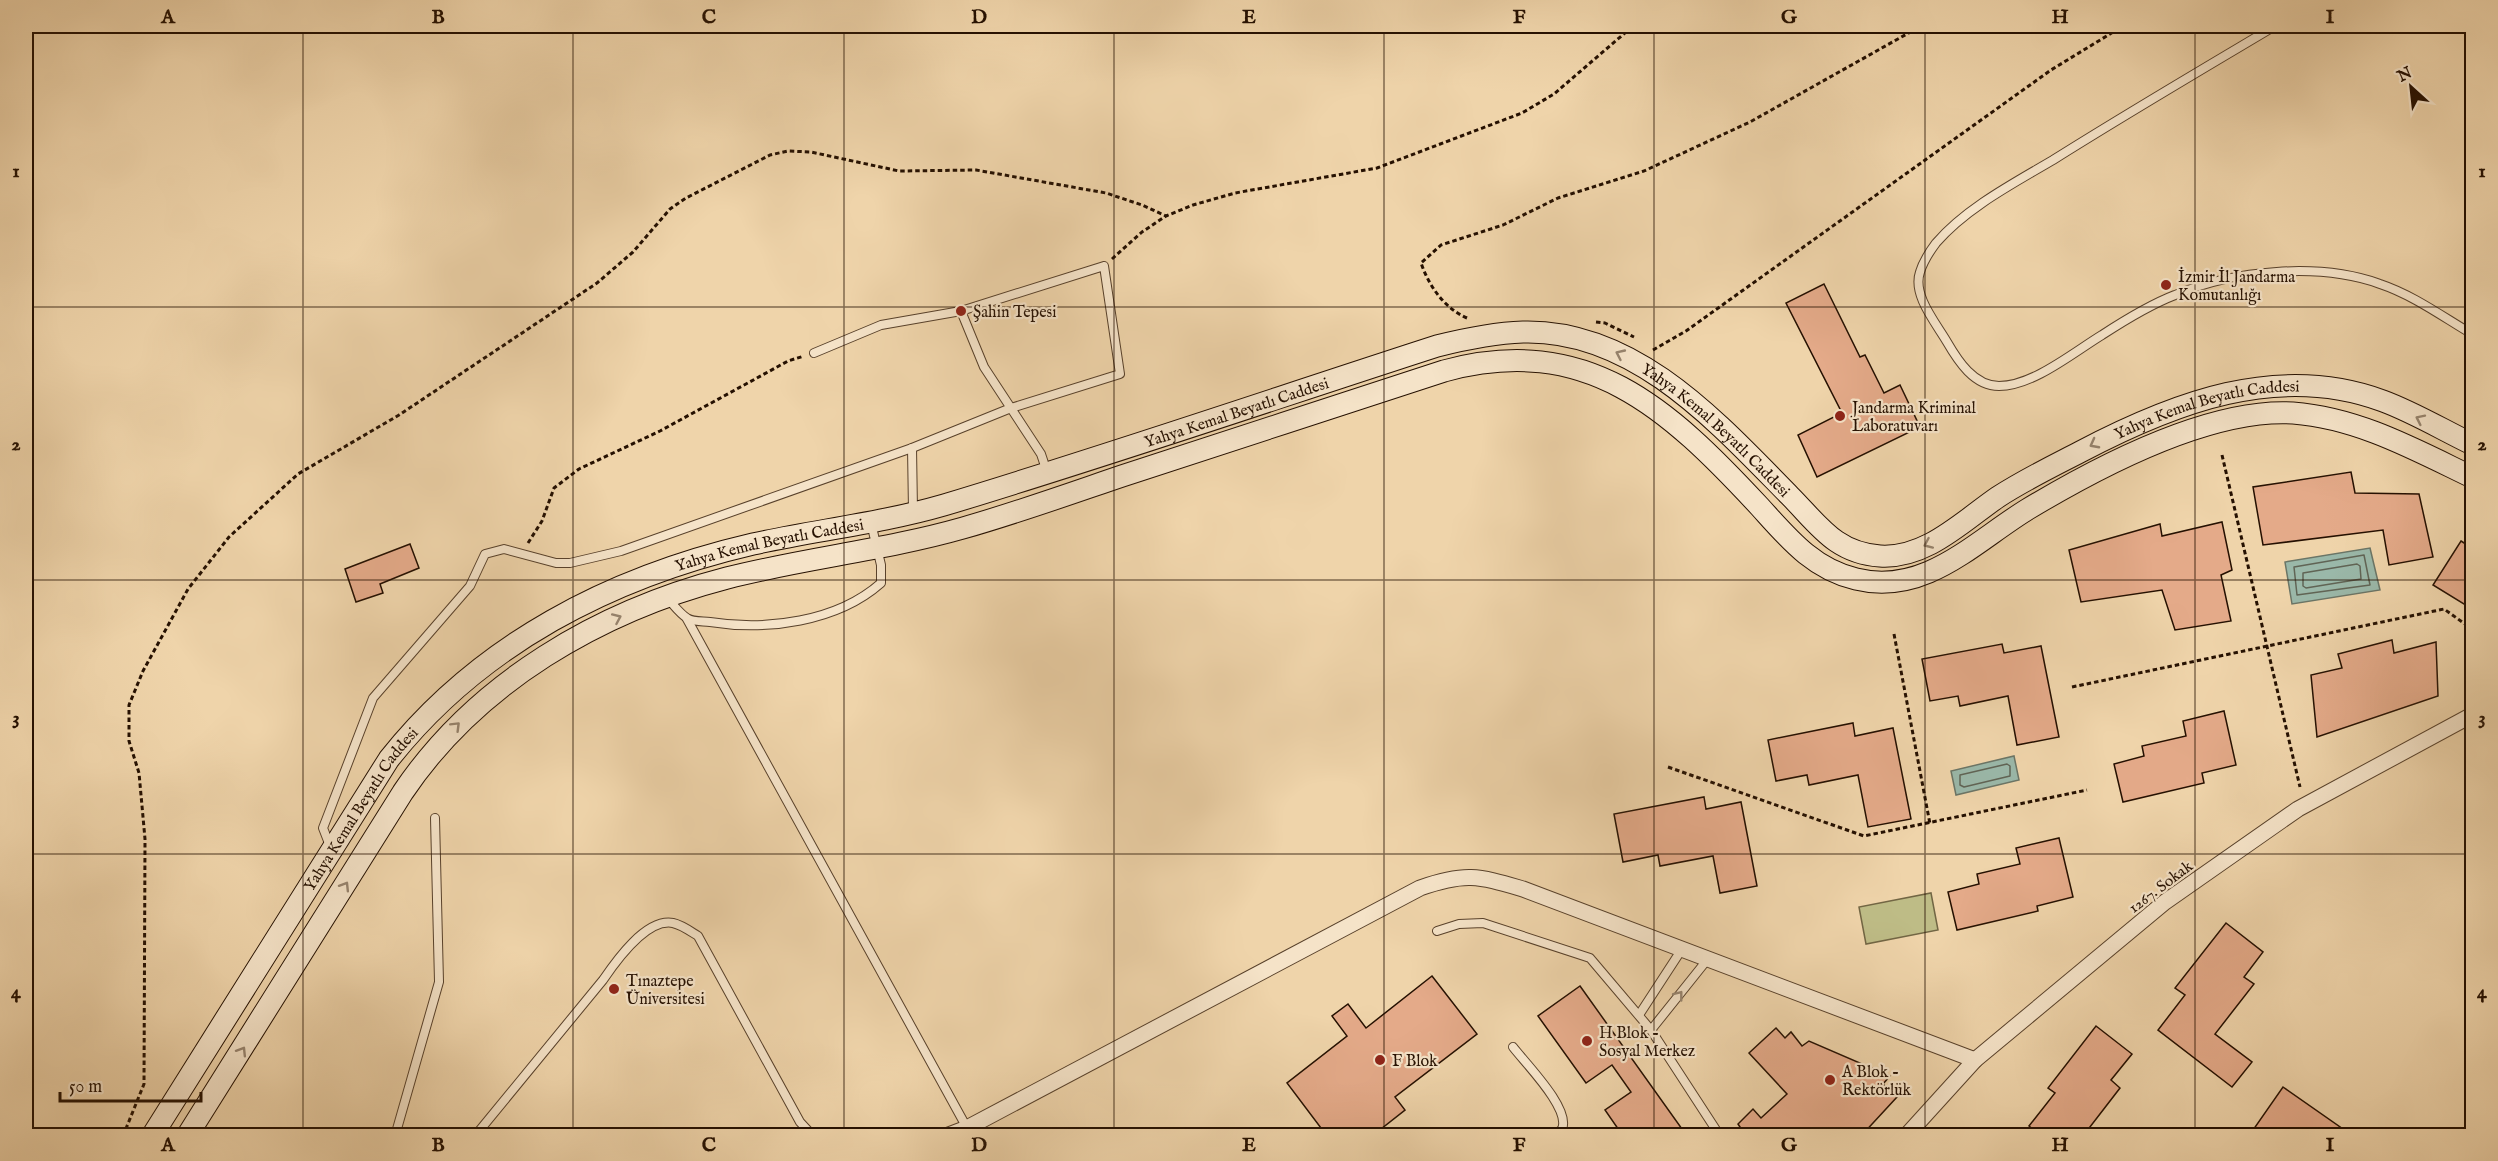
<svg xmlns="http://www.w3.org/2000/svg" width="2498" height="1161" font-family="'IM FELL English',serif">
  <rect width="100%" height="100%" fill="#efd4aa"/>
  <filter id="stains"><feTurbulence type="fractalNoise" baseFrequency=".00333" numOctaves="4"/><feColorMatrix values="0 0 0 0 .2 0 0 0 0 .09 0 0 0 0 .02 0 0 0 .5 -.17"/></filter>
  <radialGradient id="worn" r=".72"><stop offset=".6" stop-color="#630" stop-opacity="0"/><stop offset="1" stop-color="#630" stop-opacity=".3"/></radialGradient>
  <path fill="#bebc86" stroke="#726644" stroke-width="1.5" d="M1931,893L1938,930L1866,944L1859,907Z"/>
  <g fill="#9ab8a9" stroke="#6b7566" stroke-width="1.5">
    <path d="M2370,548L2380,590L2292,604L2285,562Z"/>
    <path d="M2014,756L2019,780L1956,795L1951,771Z"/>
  </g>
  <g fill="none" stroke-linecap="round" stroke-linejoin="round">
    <g stroke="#606455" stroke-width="1.5">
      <path d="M2364,555L2370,585L2297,595L2294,567Z"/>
      <path d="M2357,564L2360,566L2361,579L2306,588L2303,586V573Z"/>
      <path d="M2007,764L2010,766V776L1964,787L1960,785V775Z"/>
    </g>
  </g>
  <g fill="#e4aa89" stroke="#251001" stroke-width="1.5">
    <path d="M1824,284L1860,357L1865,355L1884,393L1900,385L1920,427L1817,477L1798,435L1842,413L1786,303Z"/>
    <path d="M2351,472L2355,493L2419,494L2433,557L2389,565L2383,530L2263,545L2253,487Z"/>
    <path d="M2222,522L2232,570L2221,575L2231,621L2175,630L2162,590L2081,602L2069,550L2160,524L2162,536Z"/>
    <path d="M2461,541L2472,548V609L2433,585Z"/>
    <path d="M410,544L419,568L380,584L383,593L356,602L345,569Z"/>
    <path d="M2392,640L2394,653L2436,642L2438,696L2317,737L2311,675L2342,668L2338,654Z"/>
    <path d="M2002,644L2004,653L2041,646L2059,737L2017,745L2008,696L1960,706L1958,696L1930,701L1922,659Z"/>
    <path d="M2224,711L2236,765L2202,773L2204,783L2123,802L2114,764L2144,756L2142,746L2186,736L2183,721Z"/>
    <path d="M1853,723L1855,736L1893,728L1911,819L1868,827L1858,775L1809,785L1807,775L1776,781L1768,740Z"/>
    <path d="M1704,797L1706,809L1741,802L1757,886L1720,893L1713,856L1660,866L1658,855L1623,862L1614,814Z"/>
    <path d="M2059,838L2073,897L2037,906L2038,911L1957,930L1948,892L1979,884L1977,874L2020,864L2016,848Z"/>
    <path d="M2226,923L2263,952L2244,977L2254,984L2215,1034L2252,1062L2232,1087L2158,1030L2185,995L2175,988Z"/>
    <path d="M1432,976L1477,1034L1395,1097L1405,1110L1372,1136H1327L1287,1083L1347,1036L1332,1016L1348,1004L1366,1028Z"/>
    <path d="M1580,986L1687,1136H1623L1605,1110L1631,1092L1612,1065L1586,1083L1538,1016Z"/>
    <path d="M2096,1026L2132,1054L2111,1080L2120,1088L2083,1136H2041L2029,1126L2055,1093L2048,1088Z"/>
    <path d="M1776,1028L1785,1038L1791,1032L1802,1046L1809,1041L1890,1076L1883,1084L1897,1097L1861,1136H1746L1738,1124L1753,1109L1761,1118L1787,1094L1749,1053Z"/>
    <path d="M2283,1087L2353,1136H2261L2253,1130Z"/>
  </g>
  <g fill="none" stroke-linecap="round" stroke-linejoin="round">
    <defs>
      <g id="service">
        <path d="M2275,26C2201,70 2126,114 2053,160C2014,183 1966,208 1936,243C1930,251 1923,262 1920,272C1912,295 1936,323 1947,342C1958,361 1974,386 1999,386C2033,386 2074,352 2102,335C2125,320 2149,305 2175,295C2234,270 2319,262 2380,284C2413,295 2443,317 2472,334"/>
        <path d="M961,311L984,367L1041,454L1047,472"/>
        <path d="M912,448L913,510"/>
        <path d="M667,598C673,604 680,614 687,618C692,622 703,621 710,622C766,631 837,622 881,583V565L871,523"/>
        <path d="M687,619L967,1128"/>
        <path d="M330,846L323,828L373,698L470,586L485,554L504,549L556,563H570L621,551L912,448L1011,408L1120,374L1104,266L961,311L881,325L814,353"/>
        <path d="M1437,931L1459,924L1483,923L1590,958L1651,1030L1720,1136"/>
        <path d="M1639,1015L1682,949"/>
        <path d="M1651,1030L1707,960"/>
        <path d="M1513,1047C1526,1064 1571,1109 1562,1129L1554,1136"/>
        <path d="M395,1136L439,982L435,818"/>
        <path d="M475,1136L603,980C616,961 646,918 673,923C682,925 690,931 698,936L800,1122L813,1136"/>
      </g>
      <g id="minor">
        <path d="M946,1136L967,1128L1420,888C1466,872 1478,876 1523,889L1975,1060"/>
        <path d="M1906,1136L1975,1060L2165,902L2298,809L2472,715"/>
      </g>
      <g id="secondary">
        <path id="s1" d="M152,1136L389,759C480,644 611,577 753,544C817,530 882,523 944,505C1110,455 1273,399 1437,346C1465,339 1494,333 1523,332C1635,329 1718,423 1790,496C1818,524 1835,553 1880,556C1926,559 1963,521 1998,497C2024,480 2053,466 2080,452C2173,403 2278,362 2383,401C2413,412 2443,430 2472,444"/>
        <path d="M187,1136L403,792C477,682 600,611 727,578C805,558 886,550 963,528C1016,513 1069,494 1122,476C1229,441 1337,406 1444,371C1587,332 1668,408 1760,507C1788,538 1813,569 1856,579C1925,596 1974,542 2028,509C2098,467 2209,408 2293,413C2358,418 2414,449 2472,477"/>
      </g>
    </defs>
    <use href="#service" stroke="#58412b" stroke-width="10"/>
    <use href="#minor" stroke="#58412b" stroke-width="17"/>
    <use href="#secondary" stroke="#251001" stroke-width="23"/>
    <g stroke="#251001" stroke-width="3" stroke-dasharray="4.5 3" stroke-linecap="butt">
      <path d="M1112,259L1142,232L1166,216L1193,205L1235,193L1377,168L1522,113L1554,94L1633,26"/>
      <path d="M1467,318C1444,308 1429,286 1421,263L1441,245L1503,225L1558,198L1644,171L1750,122L1921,26"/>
      <path d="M1596,322L1605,323L1634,337"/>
      <path d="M1653,350L1686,331L2051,70L2123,26"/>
      <path d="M2222,455L2300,787"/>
      <path d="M528,543L542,521L554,488L579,469L660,431L788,361L804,356"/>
      <path d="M1894,634L1930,824"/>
      <path d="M2072,687L2444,609L2472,629"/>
      <path d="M1668,767L1864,836L2087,790"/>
      <path d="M123,1136L144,1084L145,839L139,773L129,741V705L143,671L188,589L229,537L298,474L399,415L597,283L633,252L670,209L686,198L770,155L788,151L811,152L899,171L976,170L1106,193L1142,205L1166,216"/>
    </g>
    <use href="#service" stroke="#f5e3c8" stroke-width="8"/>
    <use href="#minor" stroke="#f5e3c8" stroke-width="15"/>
    <use href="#secondary" stroke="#f5e3c8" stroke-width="21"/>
  </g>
  <defs><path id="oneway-chevron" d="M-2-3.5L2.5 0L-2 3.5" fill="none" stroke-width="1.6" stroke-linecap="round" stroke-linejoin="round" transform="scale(1.5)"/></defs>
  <g stroke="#97846e">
    <use href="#oneway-chevron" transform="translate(1620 354) rotate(-155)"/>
    <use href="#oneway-chevron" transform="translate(2420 419) rotate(-154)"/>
    <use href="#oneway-chevron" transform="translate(2094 444) rotate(152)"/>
    <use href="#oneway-chevron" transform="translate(1928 544) rotate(156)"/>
    <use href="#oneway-chevron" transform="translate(617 618) rotate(-24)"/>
    <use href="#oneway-chevron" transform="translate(456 726) rotate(-45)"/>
    <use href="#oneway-chevron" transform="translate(345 886) rotate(-58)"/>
    <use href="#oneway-chevron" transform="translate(1679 995) rotate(-52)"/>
    <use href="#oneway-chevron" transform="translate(242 1051) rotate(-58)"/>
  </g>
  <path fill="none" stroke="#251001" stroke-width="1.5" stroke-opacity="0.55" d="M303,26V1136M573,26V1136M844,26V1136M1114,26V1136M1384,26V1136M1654,26V1136M1925,26V1136M2195,26V1136M26,307H2472M26,580H2472M26,854H2472"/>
  <g fill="#8f2418" stroke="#f5e3c8" stroke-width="2">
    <circle cx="2166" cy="285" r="6"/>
    <circle cx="961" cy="311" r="6"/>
    <circle cx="1840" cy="416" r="6"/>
    <circle cx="614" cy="989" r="6"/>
    <circle cx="1587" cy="1041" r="6"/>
    <circle cx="1380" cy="1060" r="6"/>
    <circle cx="1830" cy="1080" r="6"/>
  </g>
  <g text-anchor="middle" stroke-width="4.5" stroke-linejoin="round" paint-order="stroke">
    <g font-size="16" fill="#251001" stroke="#f5e3c8" text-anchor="start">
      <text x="2178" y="282">İzmir İl Jandarma<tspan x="2178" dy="18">Komutanlığı</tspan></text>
      <text x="973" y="317">Şahin Tepesi</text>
      <text x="1852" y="413">Jandarma Kriminal<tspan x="1852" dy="18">Laboratuvarı</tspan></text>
      <text x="626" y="986">Tınaztepe<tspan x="626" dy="18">Üniversitesi</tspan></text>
      <text x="1599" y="1038">H Blok -<tspan x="1599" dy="18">Sosyal Merkez</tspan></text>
      <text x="1392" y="1066">F Blok</text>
      <text x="1842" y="1077">A Blok -<tspan x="1842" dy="18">Rektörlük</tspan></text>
    </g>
    <g font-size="16" fill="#251001" stroke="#f5e3c8">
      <text dy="6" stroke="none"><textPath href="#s1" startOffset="1378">Yahya Kemal Beyatlı Caddesi</textPath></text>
      <text dy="6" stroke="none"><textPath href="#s1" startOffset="2475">Yahya Kemal Beyatlı Caddesi</textPath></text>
      <text dy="6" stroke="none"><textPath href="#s1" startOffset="1900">Yahya Kemal Beyatlı Caddesi</textPath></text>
      <text dy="6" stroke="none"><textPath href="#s1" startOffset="892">Yahya Kemal Beyatlı Caddesi</textPath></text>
      <text dy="6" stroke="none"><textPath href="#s1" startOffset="388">Yahya Kemal Beyatlı Caddesi</textPath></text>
      <text transform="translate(2160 886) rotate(-37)" y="6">1267. Sokak</text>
    </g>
  </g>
  <rect width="2498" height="1161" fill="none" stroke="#efd4aa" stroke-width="66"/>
  <g transform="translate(2411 87) rotate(333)" stroke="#f5e3c8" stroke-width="4.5" paint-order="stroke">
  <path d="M0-4.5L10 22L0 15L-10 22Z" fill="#251001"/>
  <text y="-9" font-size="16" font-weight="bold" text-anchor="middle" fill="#251001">N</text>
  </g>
  <path d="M60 1092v9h141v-9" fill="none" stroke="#251001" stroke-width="3"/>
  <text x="69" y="1092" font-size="18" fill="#251001" stroke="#f5e3c8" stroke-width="4.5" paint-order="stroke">50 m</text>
  <rect x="33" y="33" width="2432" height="1095" fill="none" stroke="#251001" stroke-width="2"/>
  <g font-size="20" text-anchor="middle" font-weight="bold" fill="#251001">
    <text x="168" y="23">A</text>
    <text x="438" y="23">B</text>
    <text x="709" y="23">C</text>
    <text x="979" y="23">D</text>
    <text x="1249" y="23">E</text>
    <text x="1519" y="23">F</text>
    <text x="1789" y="23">G</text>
    <text x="2060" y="23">H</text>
    <text x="2330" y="23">I</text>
    <text x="16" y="177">1</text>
    <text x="2482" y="177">1</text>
    <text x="16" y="450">2</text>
    <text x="2482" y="450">2</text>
    <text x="16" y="724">3</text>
    <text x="2482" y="724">3</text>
    <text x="16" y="998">4</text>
    <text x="2482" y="998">4</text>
    <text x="168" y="1151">A</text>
    <text x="438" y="1151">B</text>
    <text x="709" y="1151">C</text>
    <text x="979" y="1151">D</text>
    <text x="1249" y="1151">E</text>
    <text x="1519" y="1151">F</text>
    <text x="1789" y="1151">G</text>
    <text x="2060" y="1151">H</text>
    <text x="2330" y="1151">I</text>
  </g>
  <rect width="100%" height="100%" filter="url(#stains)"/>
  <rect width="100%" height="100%" fill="url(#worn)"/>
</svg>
